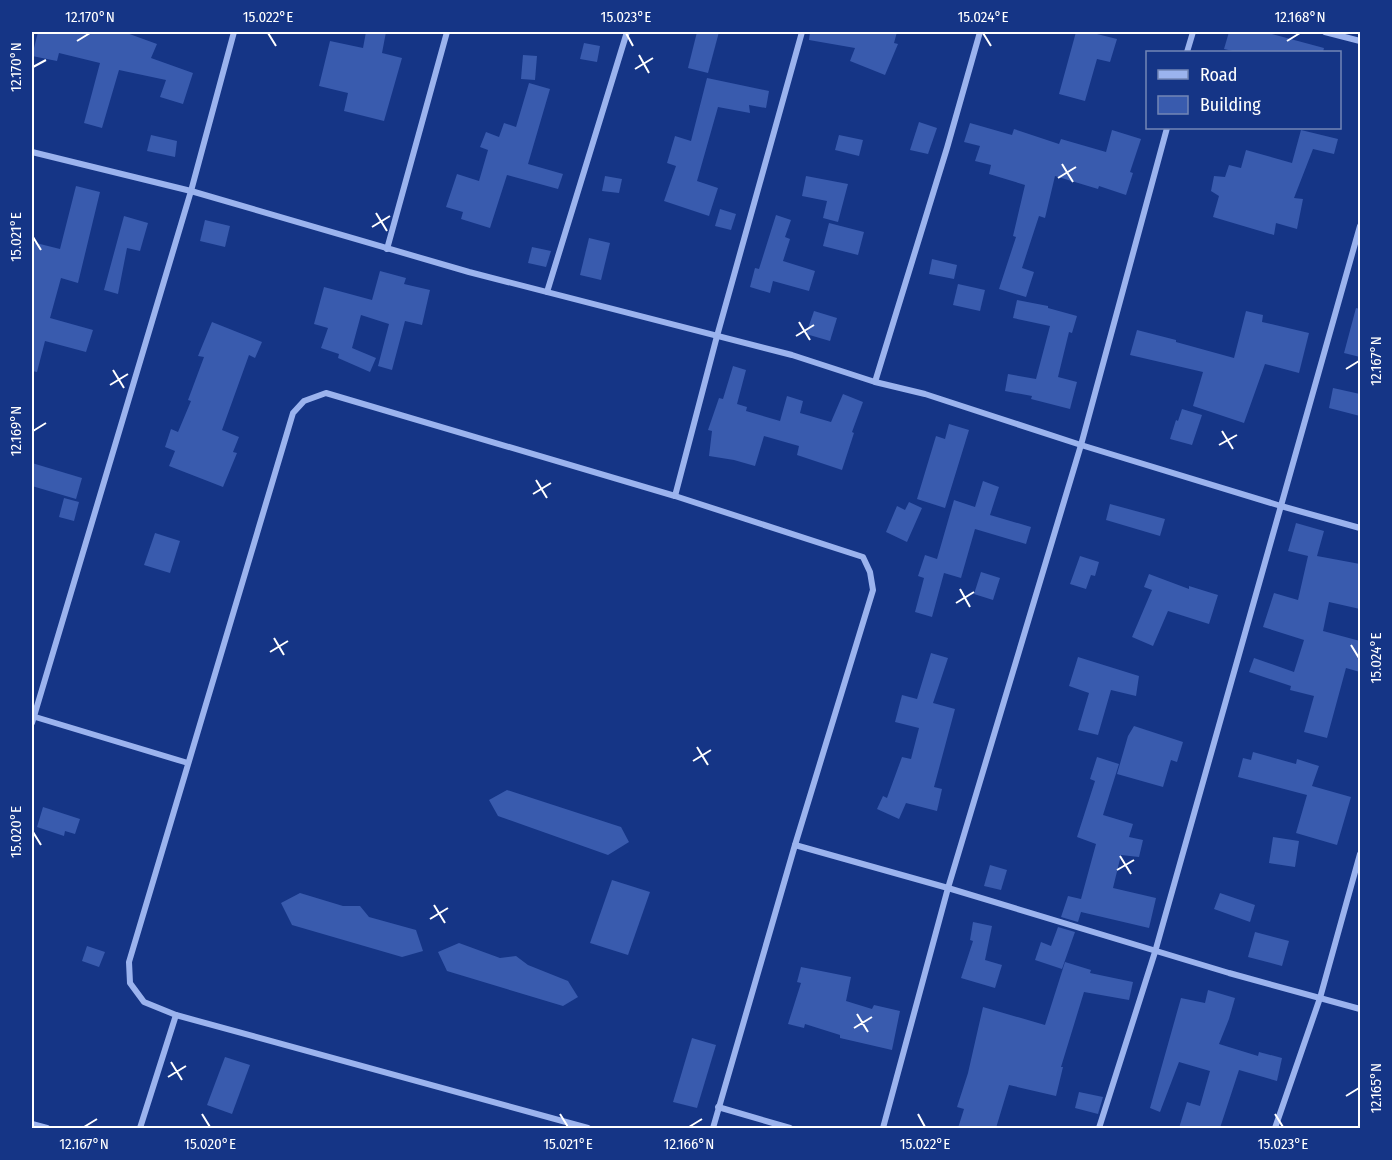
<svg xmlns="http://www.w3.org/2000/svg" width="1392" height="1160" font-family="'Fira Sans Condensed',sans-serif">
  <rect width="100%" height="100%" fill="#153586"/>
  <g fill="#395bae">
    <path d="M38,32H124L157,44L151,58L193,73L183,104L160,97L166,80L119,70L102,128L84,123L100,63L59,53L57,61L32,56Z"/>
    <path d="M366,32H386L382,53L402,58L384,121L344,111L348,93L319,86L330,41L363,48Z"/>
    <path d="M697,32H719L708,73L688,68Z"/>
    <path d="M810,32H852L867,34L868,32H897L894,43L898,44L885,75L850,61L855,48L809,40Z"/>
    <path d="M1076,32H1089L1117,39L1110,62L1097,59L1085,101L1059,94Z"/>
    <path d="M1229,32H1264L1324,48L1323,52H1237L1224,49Z"/>
    <path d="M584,43L600,46L597,62L580,59Z"/>
    <path d="M523,55L537,56L535,80L521,79Z"/>
    <path d="M707,78L769,91L766,108L749,105L750,113L718,107L697,181L718,188L709,216L664,201L676,166L667,163L675,136L691,141Z"/>
    <path d="M529,83L550,89L528,164L563,174L558,189L507,175L490,228L461,219L463,212L446,207L457,174L479,181L488,150L480,147L486,132L499,137L504,123L516,127Z"/>
    <path d="M919,122L937,128L928,154L910,150Z"/>
    <path d="M970,123L1012,135L1014,129L1059,144L1061,139L1106,152L1112,130L1141,139L1130,172L1133,173L1126,195L1099,186L1098,189L1055,176L1045,218L1039,216L1022,268L1034,272L1026,297L999,289L1016,237L1013,236L1025,185L989,174L991,165L975,161L980,146L964,142Z"/>
    <path d="M1301,130L1338,139L1334,154L1313,149L1294,198L1303,199L1297,229L1276,223L1274,235L1213,217L1219,196L1211,191L1214,176L1225,177L1229,165L1241,168L1246,150L1292,163Z"/>
    <path d="M151,135L177,141L175,157L147,151Z"/>
    <path d="M839,135L863,140L859,156L835,150Z"/>
    <path d="M605,176L622,179L619,193L602,191Z"/>
    <path d="M806,176L848,184L838,222L823,218L827,201L802,196Z"/>
    <path d="M76,186L100,192L78,283L61,278L50,318L93,330L86,352L45,341L37,372L32,371V242L60,249Z"/>
    <path d="M720,209L736,214L731,230L715,226Z"/>
    <path d="M776,215L791,220L785,237L790,239L783,261L815,271L809,291L773,281L770,293L750,287L755,268L759,269Z"/>
    <path d="M124,216L148,223L140,251L127,248L118,294L104,290Z"/>
    <path d="M205,220L230,226L225,247L200,241Z"/>
    <path d="M829,223L864,232L858,255L823,246Z"/>
    <path d="M589,238L610,243L601,280L580,275Z"/>
    <path d="M532,247L551,251L546,267L528,263Z"/>
    <path d="M932,259L957,265L954,279L929,274Z"/>
    <path d="M380,271L406,278L404,284L430,290L422,325L405,321L392,370L378,366L389,324L361,315L352,348L376,358L370,372L338,358L339,354L321,348L328,328L314,324L324,287L372,300Z"/>
    <path d="M958,284L985,290L980,311L953,305Z"/>
    <path d="M1017,300L1048,306V308L1077,316L1072,333L1069,332L1058,377L1077,382L1070,409L1031,399L1032,396L1005,391L1008,374L1036,379L1050,326L1013,318Z"/>
    <path d="M1356,308L1360,309V357L1344,353Z"/>
    <path d="M814,311L837,318L830,341L806,334Z"/>
    <path d="M1246,311L1263,315L1262,322L1309,333L1299,373L1265,364L1244,423L1193,406L1203,372L1130,355L1137,330L1176,340V342L1234,358Z"/>
    <path d="M212,322L262,342L255,358L249,355L222,430L239,437L233,452L237,453L223,487L169,466L175,451L165,447L171,429L178,432L191,401L188,400L204,357L198,356Z"/>
    <path d="M733,366L746,370L737,404L747,407L746,411L780,421L787,396L803,401L800,413L831,422L843,394L863,402L852,432L854,433L842,470L797,455L799,446L764,436L755,466L734,460L709,456L712,431L708,430L719,398L723,399Z"/>
    <path d="M1333,388L1360,394V416L1329,408Z"/>
    <path d="M1182,409L1202,415L1192,445L1170,439L1176,420L1178,421Z"/>
    <path d="M949,424L969,430L945,508L917,499L936,436L945,439Z"/>
    <path d="M32,463L82,478L76,499L32,486Z"/>
    <path d="M983,481L999,487L990,515L1031,527L1026,544L975,529L961,578L944,573L932,617L915,612L924,578L918,576L925,555L937,559L954,500L975,507Z"/>
    <path d="M64,498L79,502L74,521L59,517Z"/>
    <path d="M909,502L922,508L907,542L886,532L897,506L905,510Z"/>
    <path d="M1110,504L1165,519L1160,536L1106,520Z"/>
    <path d="M1296,523L1324,531L1317,556L1360,564V609L1329,602L1323,631L1360,641V672L1346,668L1327,738L1304,732L1314,696L1290,690L1291,686L1249,672L1254,658L1294,672L1304,640L1263,627L1274,593L1298,600L1308,556L1288,551Z"/>
    <path d="M155,533L180,541L170,573L144,565Z"/>
    <path d="M1080,556L1099,562L1095,576L1091,575L1086,589L1070,584Z"/>
    <path d="M981,572L1000,578L993,600L974,594Z"/>
    <path d="M1149,574L1189,589V586L1218,595L1209,624L1168,611L1153,646L1132,637L1152,590L1144,587Z"/>
    <path d="M931,653L948,658L933,703L955,709L934,787L942,789L937,811L906,803L899,819L877,809L883,796L887,798L902,757L911,759L919,728L895,722L902,695L917,699Z"/>
    <path d="M1078,657L1139,676L1136,696L1111,690L1098,735L1078,730L1089,693L1069,686Z"/>
    <path d="M1134,726L1183,742L1177,762L1171,760L1163,787L1117,774L1128,736Z"/>
    <path d="M1253,752L1296,764L1297,759L1319,766L1312,786L1351,797L1337,845L1296,833L1307,795L1238,777L1243,758L1251,760Z"/>
    <path d="M1097,757L1119,764L1103,815L1133,824L1129,837L1143,840L1139,857L1121,855L1113,888L1156,898L1149,928L1081,912L1078,922L1061,917L1068,896L1081,899L1096,844L1077,837L1095,781L1090,779Z"/>
    <path d="M507,790L621,827L629,842L608,855L498,816L489,800Z"/>
    <path d="M43,807L80,819L75,834L65,831L64,836L37,827Z"/>
    <path d="M1273,837L1299,841L1295,867L1269,863Z"/>
    <path d="M990,865L1007,870L1001,890L984,886Z"/>
    <path d="M612,880L650,892L628,955L590,943Z"/>
    <path d="M300,893L343,906H360L369,917L416,930L423,951L402,957L292,925L281,903Z"/>
    <path d="M1220,893L1255,905L1250,922L1214,909Z"/>
    <path d="M973,922L992,926L985,960L1002,965L995,988L961,978L973,941L970,940Z"/>
    <path d="M1058,927L1075,932L1062,969L1035,960L1041,942L1051,946Z"/>
    <path d="M1255,932L1289,941L1282,966L1248,957Z"/>
    <path d="M459,943L500,958L516,956L528,965L568,981L578,997L563,1006L447,971L438,952Z"/>
    <path d="M87,946L105,952L99,967L82,961Z"/>
    <path d="M1065,962L1091,970L1090,973L1133,982L1129,1000L1084,992L1061,1067H1063L1056,1096L1009,1085L996,1128H958L964,1109L957,1107L968,1073L983,1007L1045,1025Z"/>
    <path d="M801,967L851,977L846,1001L872,1009L874,1005L900,1011L892,1050L840,1038V1035L805,1024L804,1028L788,1024L801,983L797,982Z"/>
    <path d="M1208,990L1235,998L1229,1019L1219,1044L1258,1056L1259,1052L1282,1058L1277,1081L1239,1070L1220,1128H1179L1187,1102L1200,1106L1210,1071L1179,1062L1160,1112L1150,1108L1181,998L1205,1003Z"/>
    <path d="M692,1038L716,1045L697,1108L673,1102Z"/>
    <path d="M225,1057L250,1065L232,1114L207,1105Z"/>
    <path d="M1079,1092L1103,1097L1098,1114L1075,1108Z"/>
  </g>
  <g fill="none" stroke-linecap="round" stroke-linejoin="round">
    <g stroke="#9bb3ee" stroke-width="6">
      <path d="M1325,32L1360,41"/>
      <path d="M1187,52L1193,32"/>
      <path d="M32,152L191,191L469,272L792,355L875,382L925,394L1081,445L1281,506L1360,528"/>
      <path d="M387,249L447,32"/>
      <path d="M547,292L627,32"/>
      <path d="M875,382L947,148L980,32"/>
      <path d="M675,496L717,336L802,32"/>
      <path d="M32,716L188,763"/>
      <path d="M32,723L191,191L234,32"/>
      <path d="M795,845L948,888L1229,973L1360,1009"/>
      <path d="M718,1107L790,1128"/>
      <path d="M32,1124L47,1128"/>
      <path d="M140,1128L176,1015"/>
      <path d="M588,1128L176,1015L144,1002L130,983L129,962L293,413L304,401L326,393L675,496L863,557L870,572L873,590L795,845L713,1128"/>
      <path d="M883,1128L948,888L1081,445L1167,128"/>
      <path d="M1099,1128L1155,952L1360,226"/>
      <path d="M1275,1128L1320,998L1360,854"/>
    </g>
  </g>
  <path fill="none" stroke="#fff" stroke-width="2" d="M268,33L276,46M626,33L633,46M983,33L991,46M77,41L90,33M1287,41L1300,33M639,55L649,73M33,67L46,60M635,69L653,58M1062,164L1073,182M1058,178L1076,167M376,213L387,231M372,227L390,216M33,237L41,250M799,322L810,340M796,336L814,325M1346,369L1359,361M113,370L124,388M110,385L128,374M33,431L46,423M1222,431L1233,449M1219,445L1237,435M536,480L547,498M533,494L551,483M960,589L970,607M956,603L974,592M274,638L284,655M1351,645L1359,658M270,652L288,641M697,747L708,765M693,761L711,750M33,832L41,845M1120,856L1131,874M1117,870L1134,860M434,905L445,923M430,919L448,908M857,1014L868,1032M854,1028L872,1017M171,1062L182,1080M168,1077L186,1066M1346,1096L1359,1088M202,1114L210,1127M560,1114L568,1127M918,1114L925,1127M1275,1114L1283,1127M84,1127L97,1119M689,1127L702,1119"/>
  <rect width="1392" height="1160" fill="none" stroke="#153586" stroke-width="66"/>
  <rect x="1146" y="51" width="195" height="78" fill="#153586" stroke="#7386b6" stroke-width="1.5"/>
  <rect x="1158" y="70" width="30" height="9" fill="#9bb3ee" stroke="#7386b6" stroke-width="1.5"/>
  <text x="1200" y="81" font-size="18" fill="#ffffff">Road</text>
  <rect x="1158" y="96" width="30" height="18" fill="#395bae" stroke="#7386b6" stroke-width="1.5"/>
  <text x="1200" y="111" font-size="18" fill="#ffffff">Building</text>
  <rect x="33" y="33" width="1326" height="1094" fill="none" stroke="#fff" stroke-width="2"/>
  <g font-size="15" text-anchor="middle" fill="#fff">
    <text x="90" y="22">12.170°N</text>
    <text x="268" y="22">15.022°E</text>
    <text x="626" y="22">15.023°E</text>
    <text x="983" y="22">15.024°E</text>
    <text x="1300" y="22">12.168°N</text>
    <text transform="translate(16 67) rotate(-90)" y="5">12.170°N</text>
    <text transform="translate(16 237) rotate(-90)" y="5">15.021°E</text>
    <text transform="translate(1376 361) rotate(-90)" y="5">12.167°N</text>
    <text transform="translate(16 431) rotate(-90)" y="5">12.169°N</text>
    <text transform="translate(1376 658) rotate(-90)" y="5">15.024°E</text>
    <text transform="translate(16 832) rotate(-90)" y="5">15.020°E</text>
    <text transform="translate(1376 1088) rotate(-90)" y="5">12.165°N</text>
    <text x="84" y="1149">12.167°N</text>
    <text x="210" y="1149">15.020°E</text>
    <text x="568" y="1149">15.021°E</text>
    <text x="689" y="1149">12.166°N</text>
    <text x="925" y="1149">15.022°E</text>
    <text x="1283" y="1149">15.023°E</text>
  </g>
</svg>
